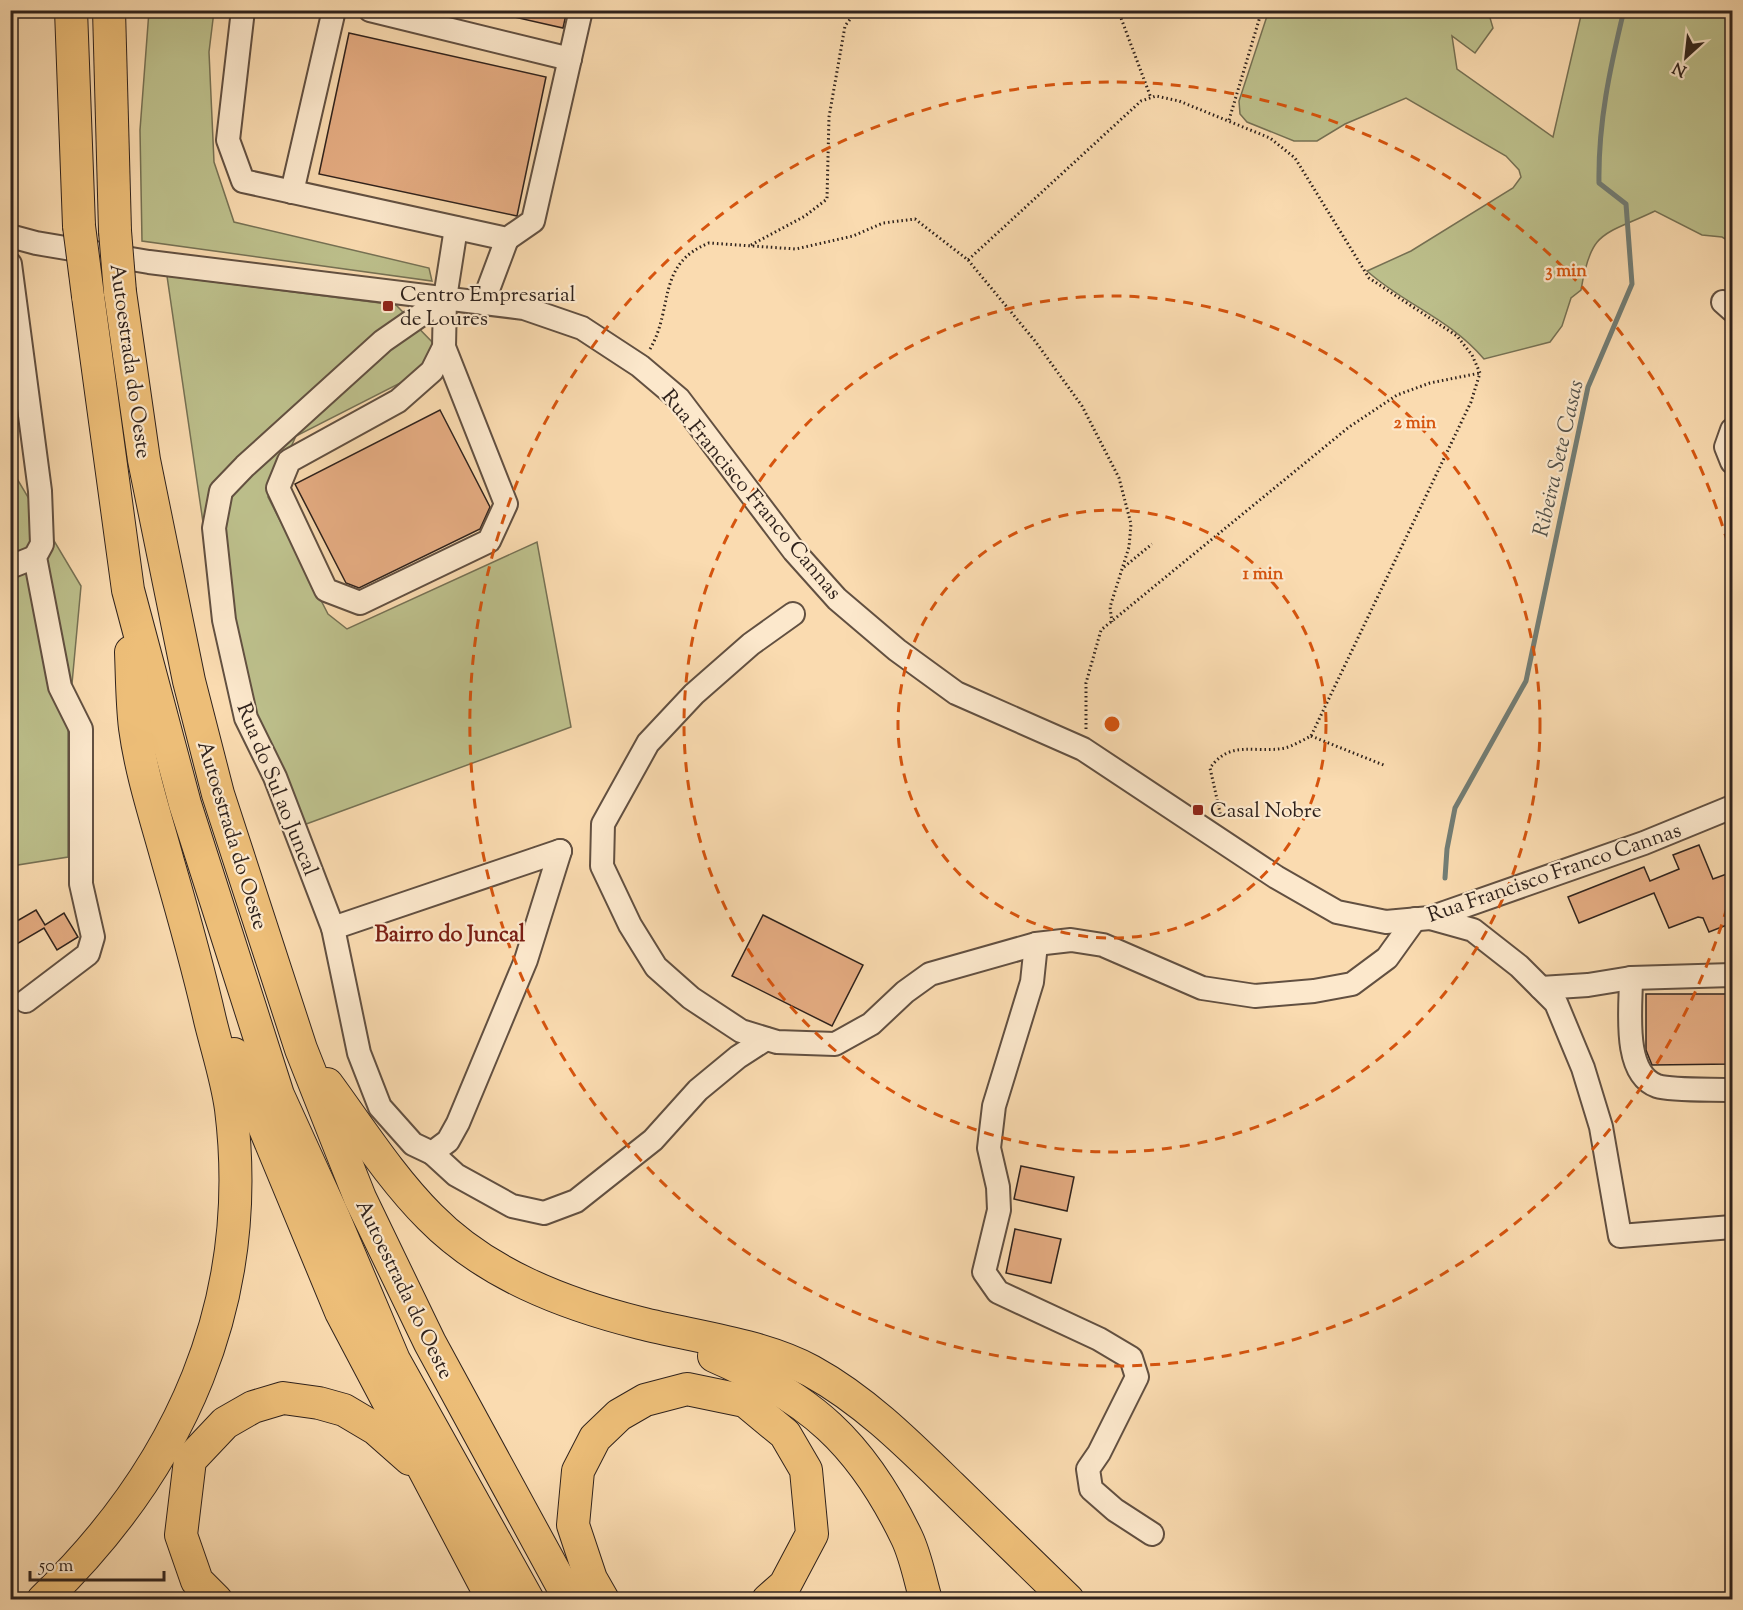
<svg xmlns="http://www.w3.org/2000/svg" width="1743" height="1610" font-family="'Sorts Mill Goudy',serif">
  <rect width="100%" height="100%" fill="#fadbb0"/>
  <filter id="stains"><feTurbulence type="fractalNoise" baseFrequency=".00333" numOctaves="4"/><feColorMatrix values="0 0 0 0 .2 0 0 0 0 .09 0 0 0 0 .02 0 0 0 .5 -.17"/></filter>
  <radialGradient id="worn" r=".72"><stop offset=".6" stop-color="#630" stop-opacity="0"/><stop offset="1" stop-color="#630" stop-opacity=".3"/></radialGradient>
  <g fill="#bdc08c" stroke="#767154" stroke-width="1.5">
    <path d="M1269,10L1488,11L1493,28L1475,53L1452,36L1457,69L1553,137L1582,11H1732V243L1722,237L1702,235L1655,211C1603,236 1591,229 1581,290L1571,298L1562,326L1550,342L1484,359C1449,318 1405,305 1367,271L1411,251L1513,188L1521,177L1519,170L1506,156L1406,98L1345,124L1317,141H1294L1247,122L1240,114L1239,101Z"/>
    <path d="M149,11H214L209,52L214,162L234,222L429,268L432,281L142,241L140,130Z"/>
    <path d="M167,276L396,305L435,345L420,373L296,436L268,497L328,614L347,629L537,542L571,727L298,827L234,705L205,536Z"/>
    <path d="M10,467L81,586L68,727V857L11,866Z"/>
  </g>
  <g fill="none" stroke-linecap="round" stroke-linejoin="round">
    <path stroke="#727d75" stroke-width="5" d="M1445,878L1447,849L1455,808L1526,681L1588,387L1632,284L1626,204L1599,183C1598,123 1610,68 1624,10"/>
  </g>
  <g fill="#e5ac82" stroke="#2f221c" stroke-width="1.5">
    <path d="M514,10H567L563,28L514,17Z"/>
    <path d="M349,33L546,77L517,216L319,174Z"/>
    <path d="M440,410L490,507L480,529L359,588L346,583L295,484Z"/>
    <path d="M1699,845L1713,879L1732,872V923L1709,932L1703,918L1698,917L1669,928L1654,893L1579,923L1568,897L1644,867L1650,881L1679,869L1673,855Z"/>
    <path d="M36,910L45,925L64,913L78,937L57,950L44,928L10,948V925Z"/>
    <path d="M763,915L863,965L832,1026L732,976Z"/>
    <path d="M1646,994H1732V1064L1652,1065L1646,1050Z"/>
    <path d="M1021,1166L1074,1177L1067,1211L1014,1199Z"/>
    <path d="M1015,1229L1061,1239L1051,1283L1006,1273Z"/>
  </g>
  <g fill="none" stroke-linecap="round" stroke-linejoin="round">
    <defs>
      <g id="minor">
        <path d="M243,10L228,140L243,181L507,239L533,221L581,10"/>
        <path d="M370,10L570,59"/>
        <path d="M292,192L334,10"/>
        <path d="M10,236L36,243L149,262L524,308L582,328L640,366L679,399L794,551L837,599L897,650L956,693L1083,749L1276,877L1337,912L1386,922L1430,918L1644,843L1732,807"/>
        <path d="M10,264L40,491L42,544L35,557L60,687L81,729V884L93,937L88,954L26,1001"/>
        <path d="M445,298L383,341L245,466L221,491L214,528L224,620L246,718L275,777L333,928L560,851"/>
        <path d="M1723,302L1732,310"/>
        <path d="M483,303L507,239"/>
        <path d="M444,347L506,504L489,541L360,603L326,590L278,488L289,461L398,401L432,371L444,347L445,298L456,228"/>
        <path d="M1732,430L1726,447L1732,462"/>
        <path d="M10,567L35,557"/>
        <path d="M793,614L751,644L694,694L648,743L603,824L602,866L630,925L656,967L691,998L741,1031L777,1042L835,1044L871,1024L905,992L930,974L1036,944L1071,940L1103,945L1202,988L1255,996L1314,991L1352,984L1387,958L1415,919"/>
        <path d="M1430,918L1473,930L1519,966L1556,1003L1583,1068L1601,1127L1620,1236L1732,1227"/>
        <path d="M333,928L359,1053L380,1107L413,1144L432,1153L448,1141L458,1123L526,960L560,851"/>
        <path d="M1036,944L1032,982L994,1106L989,1148L998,1187L999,1210L984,1272L998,1292L1099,1339L1131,1358L1137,1377L1099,1453L1088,1469L1091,1489L1115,1510L1152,1534"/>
        <path d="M1631,978C1631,1007 1622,1073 1657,1086C1673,1091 1714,1089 1732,1090"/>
        <path d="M1541,988L1588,985L1631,978L1732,975"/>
        <path d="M432,1153L456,1175L512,1206L544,1213L576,1201L653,1140L698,1090L738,1057L766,1039"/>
      </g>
      <g id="highway">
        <path d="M71,10L79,226"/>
        <path d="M109,10L115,231"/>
        <path d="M120,292L144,460L189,681L218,794L301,1049L360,1198L430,1343L570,1600"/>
        <path d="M88,296L128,590L185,804L278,1095L334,1218L394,1360L528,1600"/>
        <path d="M234,1054L341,1312L493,1600"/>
        <path d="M327,1084C360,1129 391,1178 430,1217C486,1274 564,1304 640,1323C695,1337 761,1344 811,1371C864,1400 908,1444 951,1486C990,1524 1029,1562 1068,1600"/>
        <path d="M714,1356C810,1398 861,1442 907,1538C916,1557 920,1580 926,1600"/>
        <path d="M43,1600C181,1467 255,1302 231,1109C227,1079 217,1049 210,1020C198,967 183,914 168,862C156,818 141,773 135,728C132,703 132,677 131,652"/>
        <path d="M216,1600L197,1581L181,1535L190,1460L225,1423L253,1407L283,1398L319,1403L344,1410L376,1429L410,1459"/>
        <path d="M603,1600L591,1579L573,1525L578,1471L595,1438L619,1415L645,1400L687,1389L745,1401L785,1434L806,1470L812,1534L785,1585L768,1600"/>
      </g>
    </defs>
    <use href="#minor" stroke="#625041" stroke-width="26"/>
    <use href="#highway" stroke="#2f221c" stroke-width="34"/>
    <g stroke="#2f221c" stroke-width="3" stroke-dasharray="1.5 3" stroke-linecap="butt">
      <path d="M1118,10L1151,98"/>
      <path d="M1229,120L1262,10"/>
      <path d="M751,245L805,216L827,199L829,117L845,26L857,10"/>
      <path d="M968,260L1035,341L1082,406L1119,478L1131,524L1129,547L1110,607L1112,622"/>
      <path d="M650,349C674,308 656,264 709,243L796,249L853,236L883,223L915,219L968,260L1141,101L1156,96L1179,101L1270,138L1295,158L1369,278L1457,336L1472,355L1480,373L1471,402L1311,736C1303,740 1293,746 1285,748C1254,754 1231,739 1210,768L1221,817"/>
      <path d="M1124,567L1152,544"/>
      <path d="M1086,729V683L1101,630L1349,427L1397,395L1430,383L1480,373"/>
      <path d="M1311,736L1386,766"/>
    </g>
    <use href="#minor" stroke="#fce8cc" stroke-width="22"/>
    <use href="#highway" stroke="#edbe78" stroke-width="32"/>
    <defs>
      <g id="highway-bridge">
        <path d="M79,226L88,296"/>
        <path d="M115,231L120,292"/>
      </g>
    </defs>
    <use href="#highway-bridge" stroke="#2f221c" stroke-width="34" stroke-linecap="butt"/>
    <use href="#highway-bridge" stroke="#edbe78" stroke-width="32"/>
  </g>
  <g fill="none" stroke="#d6540e" stroke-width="3" stroke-dasharray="10 8">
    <circle cx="1112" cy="724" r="214"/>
    <circle cx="1112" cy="724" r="428"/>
    <path d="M1732 890A642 642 0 1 1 1732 558"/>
  </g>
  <g fill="#8f2418" stroke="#fce8cc" stroke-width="2">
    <rect x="382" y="300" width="12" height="12" rx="3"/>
    <rect x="1192" y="804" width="12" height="12" rx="3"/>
  </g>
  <g text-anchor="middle" stroke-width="4.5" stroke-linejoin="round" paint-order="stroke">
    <g font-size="21" fill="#2f221c" stroke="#fce8cc" text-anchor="start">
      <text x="400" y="301">Centro Empresarial<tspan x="400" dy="24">de Loures</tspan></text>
      <text x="1210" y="817">Casal Nobre</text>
    </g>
    <g font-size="21" fill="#2f221c" stroke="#fce8cc">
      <text transform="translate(131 361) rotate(82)" y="7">Autoestrada do Oeste</text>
      <text transform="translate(752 494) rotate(50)" y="7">Rua Francisco Franco Cannas</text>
      <text transform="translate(278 789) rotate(68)" y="7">Rua do Sul ao Juncal</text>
      <text transform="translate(233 835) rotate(73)" y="7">Autoestrada do Oeste</text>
      <text transform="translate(1554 872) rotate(-19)" y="7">Rua Francisco Franco Cannas</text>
      <text transform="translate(405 1289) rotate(64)" y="7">Autoestrada do Oeste</text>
    </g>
    <g font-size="22" font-style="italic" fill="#515049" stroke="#fce8cc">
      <text transform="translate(1557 458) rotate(-77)" y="8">Ribeira Sete Casas</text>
    </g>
    <g font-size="22" font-weight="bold" fill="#7a1f14" stroke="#fce8cc">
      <text x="450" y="941">Bairro do Juncal</text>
    </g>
  </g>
  <circle cx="1112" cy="724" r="9" fill="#d6540e" stroke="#fce8cc" stroke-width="3"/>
  <g font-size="18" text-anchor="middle" font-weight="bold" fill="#d6540e" stroke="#fce8cc" stroke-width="4.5" stroke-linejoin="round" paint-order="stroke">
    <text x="1566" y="276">3 min</text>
    <text x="1415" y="428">2 min</text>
    <text x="1263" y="579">1 min</text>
  </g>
  <rect width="1743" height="1610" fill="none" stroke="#fadbb0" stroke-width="36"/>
  <rect x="12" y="12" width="1719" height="1586" fill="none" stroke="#2f221c" stroke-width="3"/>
  <rect x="18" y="18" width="1707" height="1574" fill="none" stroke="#2f221c" stroke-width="1.5"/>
  <g transform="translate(1686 57) rotate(207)" stroke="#fce8cc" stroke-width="4.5" paint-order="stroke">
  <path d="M0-4.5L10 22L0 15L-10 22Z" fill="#2f221c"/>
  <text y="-9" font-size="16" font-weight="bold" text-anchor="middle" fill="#2f221c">N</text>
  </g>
  <path d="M30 1571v9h134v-9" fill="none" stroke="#2f221c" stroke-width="3"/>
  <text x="39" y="1571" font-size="18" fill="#2f221c" stroke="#fce8cc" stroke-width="4.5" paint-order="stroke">50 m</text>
  <rect width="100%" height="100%" filter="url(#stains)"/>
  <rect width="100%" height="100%" fill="url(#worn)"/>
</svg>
